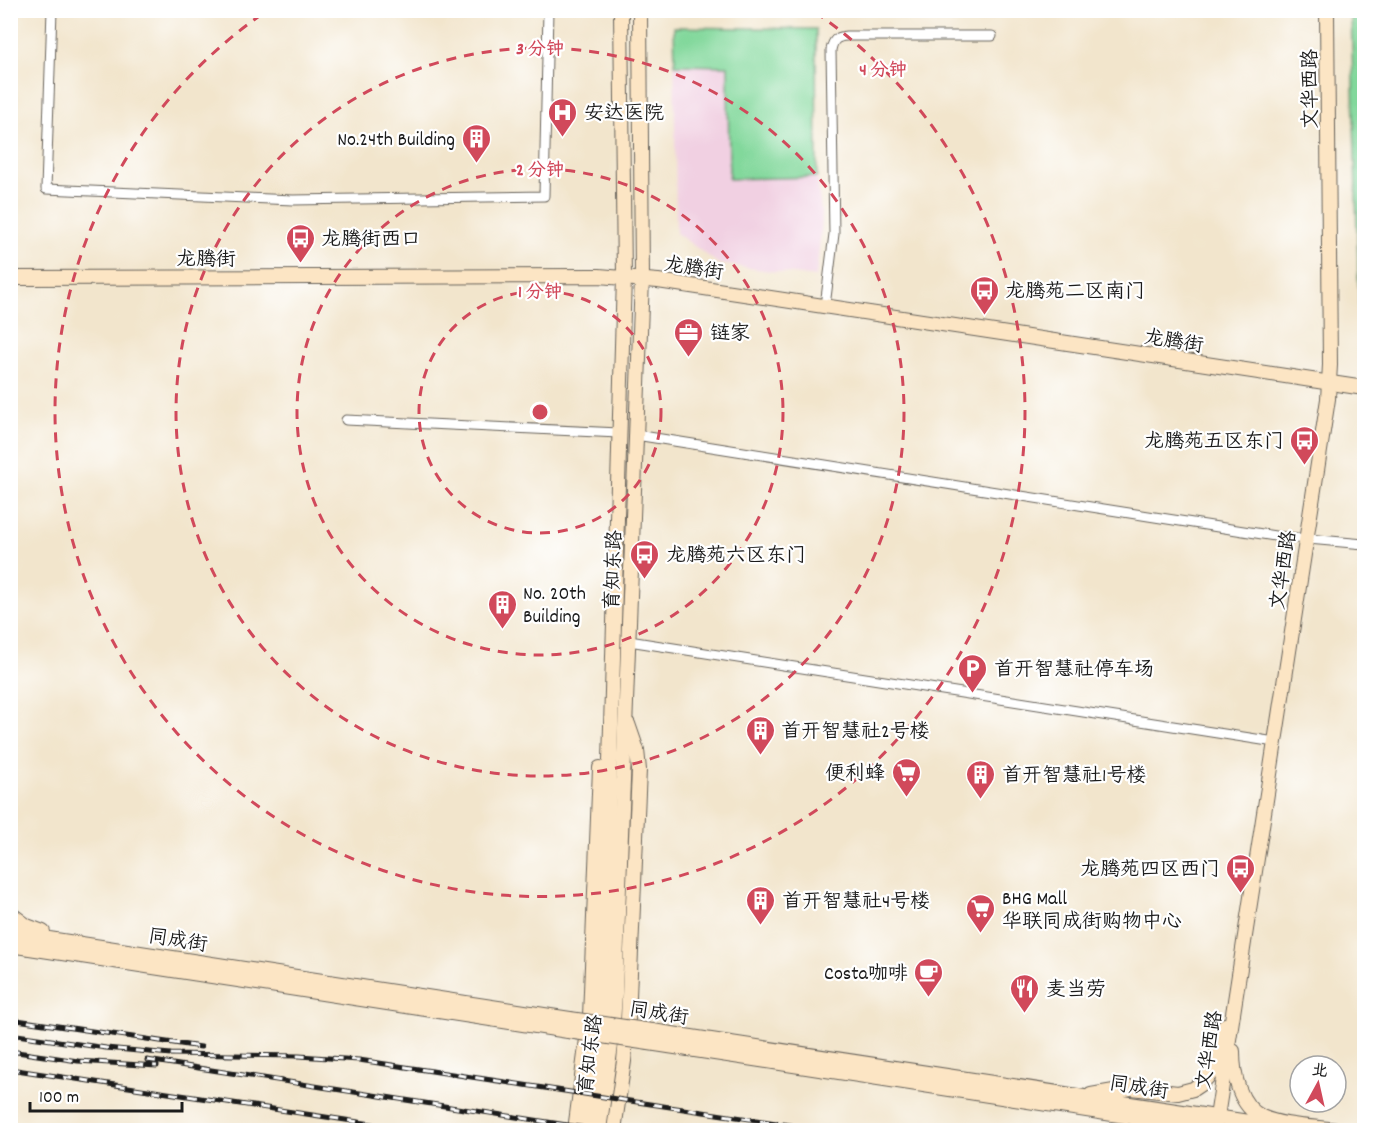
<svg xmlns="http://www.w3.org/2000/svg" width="1375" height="1141" font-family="Dekko,'LXGW WenKai TC',sans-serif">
  <rect width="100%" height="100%" fill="#fff"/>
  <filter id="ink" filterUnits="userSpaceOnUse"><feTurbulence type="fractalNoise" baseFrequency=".0167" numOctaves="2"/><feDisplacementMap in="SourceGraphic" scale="12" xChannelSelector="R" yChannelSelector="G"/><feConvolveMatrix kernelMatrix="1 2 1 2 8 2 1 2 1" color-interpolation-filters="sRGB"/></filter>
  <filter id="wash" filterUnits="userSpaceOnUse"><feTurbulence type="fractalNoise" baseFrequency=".008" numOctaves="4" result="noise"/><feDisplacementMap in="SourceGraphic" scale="24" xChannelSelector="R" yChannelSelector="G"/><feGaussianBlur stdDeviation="1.35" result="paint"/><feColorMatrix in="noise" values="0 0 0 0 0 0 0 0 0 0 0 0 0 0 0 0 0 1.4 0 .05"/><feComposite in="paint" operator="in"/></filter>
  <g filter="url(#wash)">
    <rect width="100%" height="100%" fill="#f2e5cc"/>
    <path fill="#f1d0e2" d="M674,27L816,29L817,177L822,221L816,277L719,264L676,233Z"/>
    <g fill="#82d89b" stroke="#4f7a5c" stroke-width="1.5">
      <path d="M1351,11H1364V344L1360,340Z"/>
      <path d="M674,27L816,29L817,177L729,179L728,66L675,65Z"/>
    </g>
  </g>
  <g filter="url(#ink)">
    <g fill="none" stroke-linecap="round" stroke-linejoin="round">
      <defs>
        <g id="street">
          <path d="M52,10L46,189L293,200L544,196L548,10"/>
          <path d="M825,306L834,234L831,50C833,40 836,37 846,36H992"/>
          <path d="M346,420L619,433"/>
          <path d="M636,435L1275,536L1364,544"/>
          <path d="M629,641L1275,742"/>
        </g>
        <g id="secondary">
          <path d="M10,278L599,276L658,281L1364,388"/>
          <path d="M10,913L27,926L43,932"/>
          <path d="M10,933L570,1019"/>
          <path d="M10,945L568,1031"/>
          <path d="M652,1031L1301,1130"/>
          <path d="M649,1043L1217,1130"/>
          <path d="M1233,1051C1233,1075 1239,1106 1262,1117C1280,1126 1316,1127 1336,1130"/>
          <path d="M1091,1095L1131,1088L1178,1093L1193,1089L1202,1083L1212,1072L1225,1025"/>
          <path d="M575,1130L590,1016L600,768"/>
          <path d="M586,1130L599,1037L604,968L624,277L621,10"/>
          <path d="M599,1130L612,1038L615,993L642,279L640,10"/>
          <path d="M614,1130L624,1061L628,1019L639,770L637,750L628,724"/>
          <path d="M1215,1130L1328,399L1330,365L1327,10"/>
        </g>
      </defs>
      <use href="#street" stroke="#67625a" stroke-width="11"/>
      <use href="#secondary" stroke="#67625a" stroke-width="16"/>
      <use href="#street" stroke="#fff" stroke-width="9"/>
      <use href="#secondary" stroke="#fce5c4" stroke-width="14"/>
      <defs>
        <g id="rail">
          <path d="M10,1019L201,1047"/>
          <path d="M10,1034L106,1048L171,1054L299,1056L359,1060L822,1130"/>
          <path d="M10,1051L78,1061L157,1066"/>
          <path d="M147,1060L599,1130"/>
          <path d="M10,1069L411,1130"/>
        </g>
      </defs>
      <use href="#rail" stroke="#1c1c1c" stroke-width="5"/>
      <use href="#rail" stroke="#fff" stroke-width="3" stroke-dasharray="9" stroke-linecap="butt"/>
      <defs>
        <g id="secondary-bridge">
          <path d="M570,1019L652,1031"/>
          <path d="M568,1031L649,1043"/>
        </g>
      </defs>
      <use href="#secondary-bridge" stroke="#67625a" stroke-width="16" stroke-linecap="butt"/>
      <use href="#secondary-bridge" stroke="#fce5c4" stroke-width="14"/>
    </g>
  </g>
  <g fill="none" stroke="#d1495b" stroke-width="3" stroke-dasharray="10 8">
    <circle cx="540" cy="412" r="121"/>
    <circle cx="540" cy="412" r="243"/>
    <circle cx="540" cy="412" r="364"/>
    <path d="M815 12A485 485 0 1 1 265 12"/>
  </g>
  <defs>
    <symbol id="hospital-pin" viewBox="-11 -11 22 30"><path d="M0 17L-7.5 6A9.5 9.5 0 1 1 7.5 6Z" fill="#d1495b" stroke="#fff"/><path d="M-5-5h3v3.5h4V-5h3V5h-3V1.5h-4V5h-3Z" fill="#fff"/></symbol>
    <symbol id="building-pin" viewBox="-11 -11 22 30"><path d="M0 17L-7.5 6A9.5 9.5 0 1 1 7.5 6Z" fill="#d1495b" stroke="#fff"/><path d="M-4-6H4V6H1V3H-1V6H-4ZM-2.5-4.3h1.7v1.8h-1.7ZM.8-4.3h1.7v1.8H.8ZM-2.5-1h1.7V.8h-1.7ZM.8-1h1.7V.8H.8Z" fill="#fff"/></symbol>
    <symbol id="bus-pin" viewBox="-11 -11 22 30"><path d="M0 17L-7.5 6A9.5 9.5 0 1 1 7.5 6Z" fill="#d1495b" stroke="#fff"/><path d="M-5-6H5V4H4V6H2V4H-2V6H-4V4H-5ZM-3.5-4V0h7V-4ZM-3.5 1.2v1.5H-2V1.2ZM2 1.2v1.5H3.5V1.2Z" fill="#fff"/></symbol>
    <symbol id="office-pin" viewBox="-11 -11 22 30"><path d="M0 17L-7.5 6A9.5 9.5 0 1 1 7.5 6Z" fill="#d1495b" stroke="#fff"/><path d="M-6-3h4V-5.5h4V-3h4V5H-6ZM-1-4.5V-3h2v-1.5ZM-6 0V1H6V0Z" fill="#fff"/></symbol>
    <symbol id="parking-pin" viewBox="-11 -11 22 30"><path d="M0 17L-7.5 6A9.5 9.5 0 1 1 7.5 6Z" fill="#d1495b" stroke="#fff"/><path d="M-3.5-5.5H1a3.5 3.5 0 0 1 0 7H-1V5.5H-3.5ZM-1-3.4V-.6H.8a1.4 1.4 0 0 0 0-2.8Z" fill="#fff"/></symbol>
    <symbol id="supermarket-pin" viewBox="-11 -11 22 30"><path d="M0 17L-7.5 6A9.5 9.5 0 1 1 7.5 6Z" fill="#d1495b" stroke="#fff"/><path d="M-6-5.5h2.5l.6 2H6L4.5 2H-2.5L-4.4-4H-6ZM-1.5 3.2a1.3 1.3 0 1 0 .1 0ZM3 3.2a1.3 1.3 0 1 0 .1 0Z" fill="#fff"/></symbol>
    <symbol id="cafe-pin" viewBox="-11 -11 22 30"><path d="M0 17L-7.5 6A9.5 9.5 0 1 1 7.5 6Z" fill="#d1495b" stroke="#fff"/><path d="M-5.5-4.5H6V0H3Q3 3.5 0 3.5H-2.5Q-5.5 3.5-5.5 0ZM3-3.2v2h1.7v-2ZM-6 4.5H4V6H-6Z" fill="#fff"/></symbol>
    <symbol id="restaurant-pin" viewBox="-11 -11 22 30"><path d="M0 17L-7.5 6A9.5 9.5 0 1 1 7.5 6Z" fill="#d1495b" stroke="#fff"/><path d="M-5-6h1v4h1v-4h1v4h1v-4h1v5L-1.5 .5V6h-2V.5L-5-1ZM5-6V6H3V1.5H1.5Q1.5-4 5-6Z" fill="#fff"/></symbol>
  </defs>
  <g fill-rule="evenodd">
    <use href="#hospital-pin" x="546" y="96" width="33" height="45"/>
    <use href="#building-pin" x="460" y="122" width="33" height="45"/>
    <use href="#bus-pin" x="284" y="222" width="33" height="45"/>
    <use href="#bus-pin" x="968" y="274" width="33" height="45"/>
    <use href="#office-pin" x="672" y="316" width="33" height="45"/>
    <use href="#bus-pin" x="1288" y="424" width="33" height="45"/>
    <use href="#bus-pin" x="628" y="538" width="33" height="45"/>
    <use href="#building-pin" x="486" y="588" width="33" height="45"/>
    <use href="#parking-pin" x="956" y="652" width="33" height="45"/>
    <use href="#building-pin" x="744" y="714" width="33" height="45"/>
    <use href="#supermarket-pin" x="890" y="756" width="33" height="45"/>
    <use href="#building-pin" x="964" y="758" width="33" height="45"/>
    <use href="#bus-pin" x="1224" y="852" width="33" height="45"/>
    <use href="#building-pin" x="744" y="884" width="33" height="45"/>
    <use href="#supermarket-pin" x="964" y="892" width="33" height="45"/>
    <use href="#cafe-pin" x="912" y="956" width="33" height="45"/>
    <use href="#restaurant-pin" x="1008" y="972" width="33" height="45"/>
  </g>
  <g text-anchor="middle" stroke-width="4.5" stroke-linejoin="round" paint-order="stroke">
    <g font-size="20" fill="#1c1c1c" stroke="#fff">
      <text transform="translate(1309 89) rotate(-90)" y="7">文华西路</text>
      <text x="206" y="265">龙腾街</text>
      <text transform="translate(694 267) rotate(9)" y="7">龙腾街</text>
      <text transform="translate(1174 340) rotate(9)" y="7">龙腾街</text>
      <text transform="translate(612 570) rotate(-88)" y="7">育知东路</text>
      <text transform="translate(1282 570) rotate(-81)" y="7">文华西路</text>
      <text transform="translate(178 939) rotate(9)" y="7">同成街</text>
      <text transform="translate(659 1012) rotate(9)" y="7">同成街</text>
      <text transform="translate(1208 1050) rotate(-81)" y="7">文华西路</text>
      <text transform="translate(589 1054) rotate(-83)" y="7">育知东路</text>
      <text transform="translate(1139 1086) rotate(9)" y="7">同成街</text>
    </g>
    <g font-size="20" fill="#1c1c1c" stroke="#fff" text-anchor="start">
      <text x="584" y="119">安达医院</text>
      <text x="455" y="145" text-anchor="end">No.24th Building</text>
      <text x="321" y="245">龙腾街西口</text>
      <text x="1005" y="297">龙腾苑二区南门</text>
      <text x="710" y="339">链家</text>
      <text x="1284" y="447" text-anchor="end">龙腾苑五区东门</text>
      <text x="666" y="561">龙腾苑六区东门</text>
      <text x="523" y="599">No. 20th<tspan x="523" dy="23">Building</tspan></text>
      <text x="994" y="675">首开智慧社停车场</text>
      <text x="781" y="737">首开智慧社2号楼</text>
      <text x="885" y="779" text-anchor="end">便利蜂</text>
      <text x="1002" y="781">首开智慧社1号楼</text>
      <text x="1220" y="875" text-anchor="end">龙腾苑四区西门</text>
      <text x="1002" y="904">BHG Mall<tspan x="1002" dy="23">华联同成街购物中心</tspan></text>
      <text x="782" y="907">首开智慧社4号楼</text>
      <text x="908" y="979" text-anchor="end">Costa咖啡</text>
      <text x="1046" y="995">麦当劳</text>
    </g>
  </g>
  <circle cx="540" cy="412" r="9" fill="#d1495b" stroke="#fff" stroke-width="3"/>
  <g font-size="18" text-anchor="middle" font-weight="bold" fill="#d1495b" stroke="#fff" stroke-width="4.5" stroke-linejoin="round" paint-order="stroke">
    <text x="540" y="54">3 分钟</text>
    <text x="883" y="75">4 分钟</text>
    <text x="540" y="175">2 分钟</text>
    <text x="540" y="297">1 分钟</text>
  </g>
  <rect width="1375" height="1141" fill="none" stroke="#fff" stroke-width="36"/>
  <g transform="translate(1318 1084) rotate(8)"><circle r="28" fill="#ffffff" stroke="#a4a4a4" stroke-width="1.5"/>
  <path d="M0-4.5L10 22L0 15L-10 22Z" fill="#d1495b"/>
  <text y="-9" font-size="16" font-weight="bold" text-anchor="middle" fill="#1c1c1c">北</text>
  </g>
  <path d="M30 1102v9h152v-9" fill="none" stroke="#1c1c1c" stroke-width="3"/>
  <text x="39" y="1102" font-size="18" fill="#1c1c1c" stroke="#ffffff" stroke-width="4.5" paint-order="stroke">100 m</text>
</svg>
